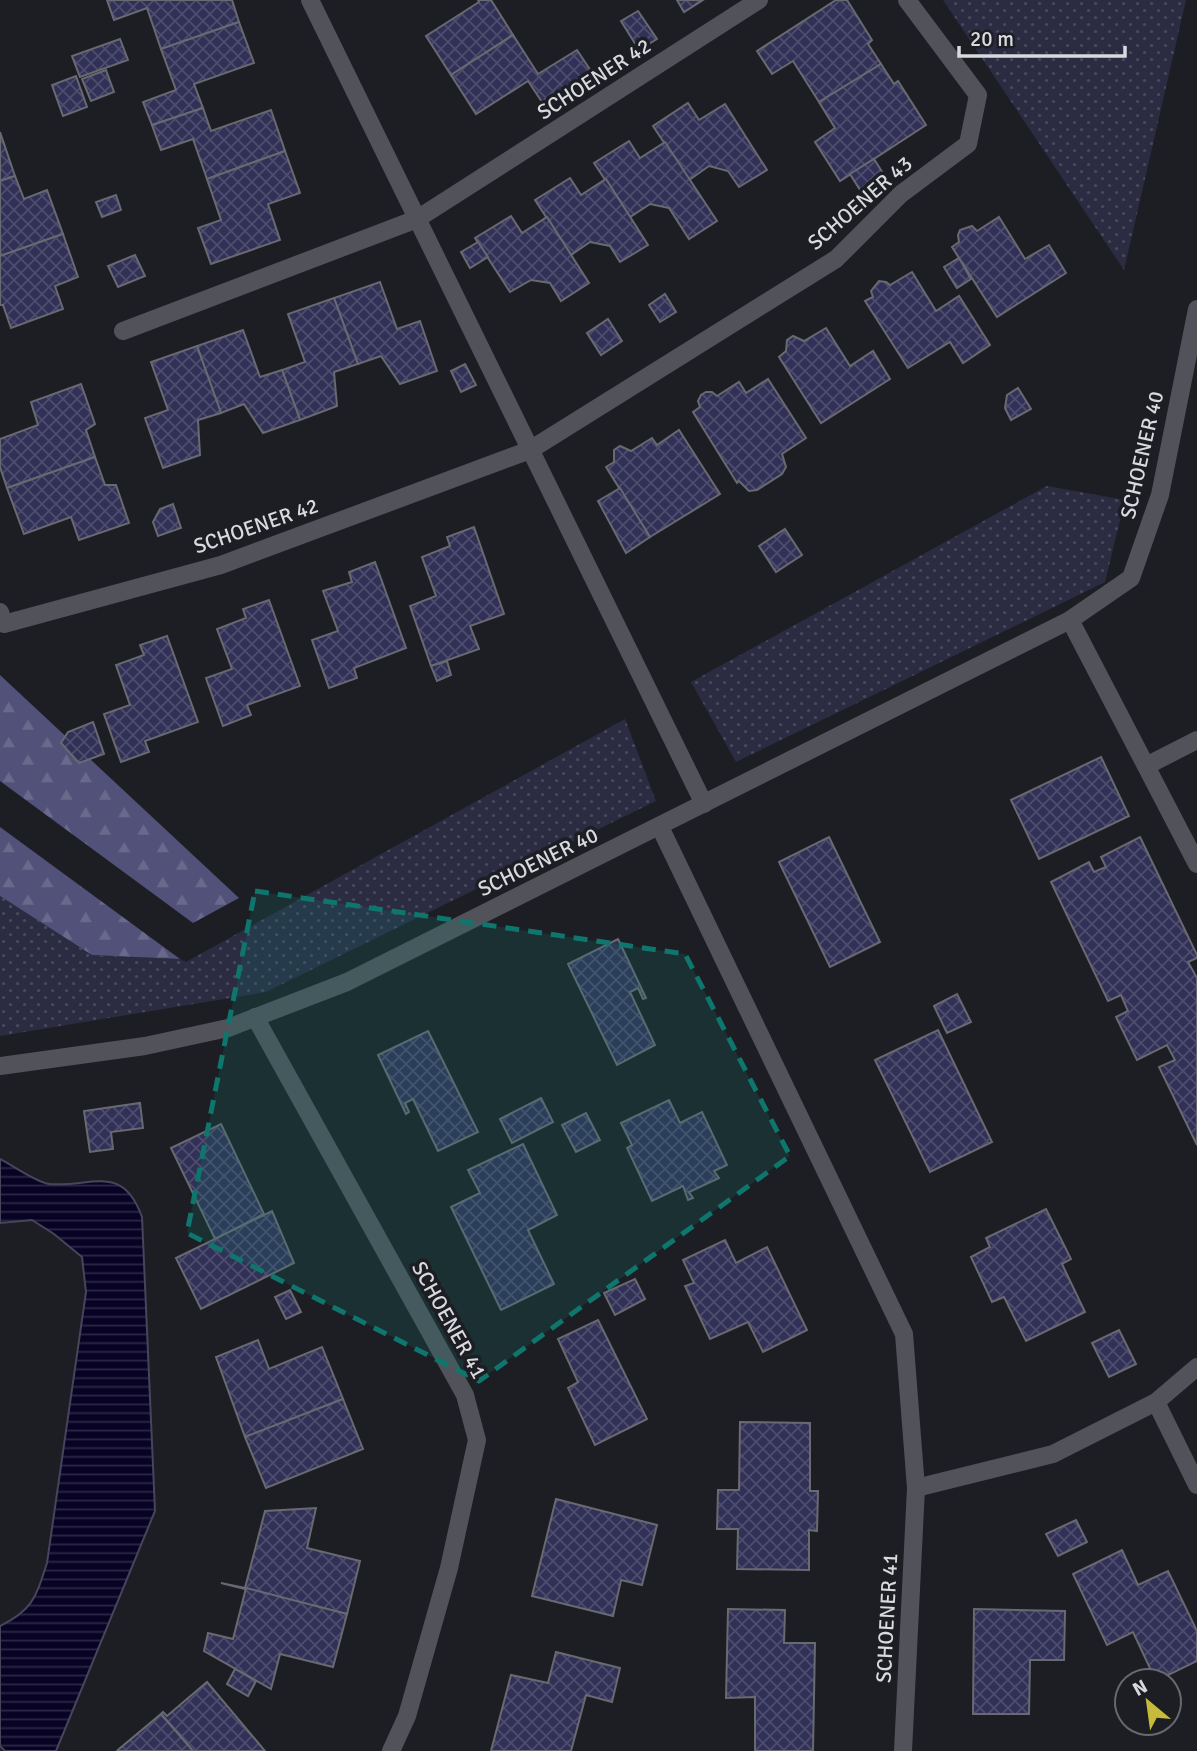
<svg xmlns="http://www.w3.org/2000/svg" width="1197" height="1751" font-family="Signika,sans-serif">
  <defs>
    <pattern id="green-dots" width="8" height="8" patternUnits="userSpaceOnUse" patternTransform="scale(1.75)"><rect width="8" height="8" fill="#2b2b42"/><path d="M2 2h.1M6 6h.1" fill="none" stroke="#49495d" stroke-width="1.8" stroke-linecap="round"/></pattern>
    <pattern id="forest-firs" width="22" height="20" patternUnits="userSpaceOnUse" patternTransform="scale(1.75)"><rect width="22" height="20" fill="#51517a"/><path d="M5 1l3.5 6h-7zM16 11l3.5 6h-7z" fill="#69698c"/></pattern>
    <pattern id="water-rules" width="6" height="5" patternUnits="userSpaceOnUse" patternTransform="scale(1.75)"><rect width="6" height="5" fill="#080324"/><path d="M0 2.5h6" fill="none" stroke="#2b2743"/></pattern>
    <pattern id="building-cross-hatch" width="8" height="8" patternUnits="userSpaceOnUse" patternTransform="scale(1.75)"><rect width="8" height="8" fill="#313056"/><path d="M0 0l8 8M0 8l8-8" fill="none" stroke="#4e4d6e"/></pattern>
  </defs>
  <rect width="100%" height="100%" fill="#1d1e24"/>
  <g fill="url(#green-dots)">
    <path d="M943,0H1186L1124,270Z"/>
    <path d="M1047,486L1125,500L1105,582L736,762L691,682Z"/>
    <path d="M625,719L656,801L266,992L0,1036V896L92,955L180,959L186,962Z"/>
  </g>
  <g fill="url(#forest-firs)">
    <path d="M0,675L239,898L193,923L0,781Z"/>
    <path d="M0,827L180,959L92,955L0,896Z"/>
  </g>
  <path fill="url(#water-rules)" stroke="#47445c" stroke-width="2" d="M0,1159C12,1165 37,1183 49,1184C91,1188 122,1162 142,1217L155,1511L56,1751H5L0,1746V1626C33,1610 36,1597 47,1563L86,1292L82,1257L54,1234L32,1220L0,1223Z"/>
  <g fill="url(#building-cross-hatch)" stroke="#696971" stroke-width="2">
    <path d="M107,0H232L239,22L161,49L147,8L114,20Z"/>
    <path d="M478,0H491L513,35L451,75L426,36L479,2Z"/>
    <path d="M677,0H703L684,12Z"/>
    <path d="M836,0H847L872,40L868,44L881,64L819,102L793,61L772,74L757,51Z"/>
    <path d="M638,11L657,39L639,50L621,21Z"/>
    <path d="M239,22L254,63L194,84L203,108L152,125L143,102L176,90L161,49Z"/>
    <path d="M513,35L538,74L577,50L591,71L542,102L528,81L476,114L451,75Z"/>
    <path d="M120,39L128,60L80,77L72,56Z"/>
    <path d="M881,64L894,84L898,81L926,125L840,181L815,142L835,128L819,102Z"/>
    <path d="M106,70L114,92L91,101L82,79Z"/>
    <path d="M76,76L87,107L63,116L52,85Z"/>
    <path d="M688,103L699,120L725,104L767,170L739,187L728,171L709,166L689,180L653,126Z"/>
    <path d="M203,108L211,131L271,110L285,151L207,179L193,139L161,150L152,125Z"/>
    <path d="M0,132L15,176L0,181Z"/>
    <path d="M629,141L640,158L665,142L717,221L689,239L669,208L650,204L630,217L594,163Z"/>
    <path d="M285,151L300,193L268,204L280,240L211,264L198,228L221,220L207,179Z"/>
    <path d="M874,159L886,178L862,193L850,174Z"/>
    <path d="M15,176L24,199L47,190L63,234L0,256V181Z"/>
    <path d="M570,178L581,195L606,179L648,245L620,262L610,246L590,242L571,255L535,200Z"/>
    <path d="M116,195L121,210L102,217L96,202Z"/>
    <path d="M511,216L522,233L547,217L589,283L561,301L550,283L531,280L510,292L475,238Z"/>
    <path d="M999,217L1025,259L1049,245L1066,273L997,317L952,247L959,242L958,235L960,230L972,226L977,231Z"/>
    <path d="M63,234L78,277L55,286L63,309L11,328L3,305H0V256Z"/>
    <path d="M478,242L488,257L470,268L461,252Z"/>
    <path d="M135,255L145,276L118,287L108,266Z"/>
    <path d="M959,258L971,279L957,288L944,267Z"/>
    <path d="M912,272L936,311L959,296L990,345L963,363L950,342L908,368L865,301L873,297L871,291L879,281L886,282L890,285Z"/>
    <path d="M380,282L397,329L420,321L437,371L400,384L381,356L358,364L334,298Z"/>
    <path d="M665,294L676,312L660,322L649,305Z"/>
    <path d="M334,298L358,364L334,372L337,406L300,420L282,370L305,362L288,314Z"/>
    <path d="M608,319L622,341L601,355L587,333Z"/>
    <path d="M826,328L850,366L873,351L890,379L821,423L779,357L786,351L787,340L793,336L804,341Z"/>
    <path d="M243,330L260,377L282,370L300,420L263,433L244,404L221,413L197,346Z"/>
    <path d="M197,346L221,413L198,420L200,455L163,468L145,418L168,410L151,362Z"/>
    <path d="M465,364L476,385L461,392L451,371Z"/>
    <path d="M768,379L806,438L782,454L786,467L782,474L757,490L749,491L739,481L737,483L693,412L700,407L698,401L701,395L706,392H712L717,396L739,382L746,393Z"/>
    <path d="M81,384L95,424L86,430L95,457L7,488L0,467V439L38,425L31,402Z"/>
    <path d="M1018,388L1031,409L1011,420L1005,408L1007,395Z"/>
    <path d="M679,430L720,494L650,537L606,467L614,462V450L620,446L631,451L652,438L657,445Z"/>
    <path d="M95,457L105,485H116L129,523L79,540L71,517L24,534L7,488Z"/>
    <path d="M620,488L650,537L626,553L598,501Z"/>
    <path d="M173,504L181,528L158,536L153,522L160,509Z"/>
    <path d="M474,527L504,614L470,626L479,649L431,666L410,606L436,596L422,557L450,546L447,537Z"/>
    <path d="M785,529L802,555L776,572L759,546Z"/>
    <path d="M375,562L406,648L354,668L357,678L329,688L312,640L338,631L323,591L352,582L349,572Z"/>
    <path d="M269,600L300,686L247,705L251,715L223,726L206,678L232,669L217,629L246,618L243,609Z"/>
    <path d="M167,636L198,722L145,741L149,752L121,762L104,714L130,705L116,665L144,655L140,645Z"/>
    <path d="M447,661L451,675L437,681L431,666Z"/>
    <path d="M93,722L104,754L79,763L61,743L68,732Z"/>
    <path d="M1101,757L1129,816L1039,859L1011,800Z"/>
    <path d="M829,837L880,942L830,967L779,862Z"/>
    <path d="M1140,837L1197,955V958L1188,962L1197,978V1145L1159,1067L1175,1060L1167,1045L1137,1060L1116,1017L1128,1011L1121,995L1108,1001L1051,882L1089,862L1094,872L1106,867L1101,857Z"/>
    <path d="M618,939L646,998L643,999L638,988L630,992L655,1045L617,1065L568,964Z"/>
    <path d="M957,994L971,1022L947,1033L934,1006Z"/>
    <path d="M938,1030L992,1142L930,1172L875,1060Z"/>
    <path d="M428,1031L478,1132L438,1151L413,1099L405,1103L409,1112L406,1114L378,1055Z"/>
    <path d="M541,1098L553,1122L512,1143L500,1119Z"/>
    <path d="M669,1100L680,1123L702,1112L727,1165L714,1171L719,1178L689,1192L693,1198L688,1200L683,1186L652,1201L627,1148L632,1145L621,1123Z"/>
    <path d="M140,1103L143,1128L111,1132L113,1149L90,1152L84,1111Z"/>
    <path d="M586,1113L600,1140L576,1152L562,1125Z"/>
    <path d="M221,1124L264,1214L215,1239L171,1148Z"/>
    <path d="M523,1144L557,1215L528,1230L554,1284L501,1310L451,1207L480,1193L468,1170Z"/>
    <path d="M1046,1209L1071,1259L1062,1264L1085,1312L1026,1341L1004,1297L992,1302L971,1257L990,1247L986,1238Z"/>
    <path d="M272,1211L294,1263L201,1309L176,1258Z"/>
    <path d="M725,1240L736,1263L767,1247L807,1330L763,1352L748,1322L710,1339L685,1286L694,1283L683,1260Z"/>
    <path d="M635,1279L645,1299L615,1315L604,1293Z"/>
    <path d="M290,1290L301,1312L286,1319L275,1297Z"/>
    <path d="M598,1320L647,1419L595,1445L568,1388L578,1382L558,1339Z"/>
    <path d="M1119,1330L1136,1364L1109,1377L1092,1343Z"/>
    <path d="M258,1340L269,1369L322,1347L343,1399L245,1437L216,1357Z"/>
    <path d="M343,1399L363,1449L266,1488L245,1437Z"/>
    <path d="M740,1422L810,1423V1491H818L817,1531L809,1530V1570L737,1569L738,1529H717L718,1490H739Z"/>
    <path d="M556,1499L657,1525L642,1585L621,1580L613,1616L532,1596Z"/>
    <path d="M316,1508L307,1548L360,1561L347,1614L221,1583L245,1588L265,1511Z"/>
    <path d="M1076,1520L1087,1542L1058,1556L1046,1534Z"/>
    <path d="M1122,1550L1138,1585L1168,1571L1197,1631V1661L1156,1681L1133,1632L1107,1645L1073,1574Z"/>
    <path d="M246,1588L347,1614L333,1667L280,1654L271,1689L204,1651L208,1633L233,1639Z"/>
    <path d="M728,1609L785,1610L784,1643H815L813,1751H755V1697L726,1698Z"/>
    <path d="M974,1609L1065,1611L1064,1660H1030L1029,1714H973Z"/>
    <path d="M556,1652L620,1668L612,1702L586,1695L571,1751H491L511,1675L548,1683Z"/>
    <path d="M235,1669L256,1681L248,1696L227,1684Z"/>
    <path d="M207,1682L265,1751H193L161,1714L163,1712L167,1716Z"/>
    <path d="M161,1714L193,1751H117L119,1749Z"/>
  </g>
  <g fill="none" stroke-linecap="round" stroke-linejoin="round">
    <g stroke="#52535a" stroke-width="18">
      <path d="M310,0L704,804"/>
      <path d="M123,331L417,219L759,0"/>
      <path d="M0,612L4,624L221,565L530,450L836,259L901,194L968,144L978,95L907,0"/>
      <path d="M1070,620L1197,864"/>
      <path d="M1146,766L1197,740"/>
      <path d="M660,827L904,1334L916,1488L903,1751"/>
      <path d="M255,1017L465,1395L477,1440L449,1568L407,1716L391,1751"/>
      <path d="M0,1066L145,1046L228,1028L347,982L1070,620L1131,578L1160,495L1197,309"/>
      <path d="M1156,1402L1197,1485"/>
      <path d="M916,1488L1053,1454L1156,1402L1197,1367"/>
    </g>
  </g>
  <path fill="#0f766e" fill-opacity="0.2" stroke="#0f766e" stroke-width="5" stroke-dasharray="14 9" stroke-linejoin="round" d="M255,891L685,954L790,1156L479,1381L187,1233Z"/>
  <g text-anchor="middle" stroke-width="7" stroke-linejoin="round" paint-order="stroke">
    <g font-size="21" fill="#d9dade" stroke="#1d1e24">
      <text transform="translate(594 79) rotate(-33)" y="7">SCHOENER 42</text>
      <text transform="translate(860 203) rotate(-41)" y="7">SCHOENER 43</text>
      <text transform="translate(1142 455) rotate(-77)" y="7">SCHOENER 40</text>
      <text transform="translate(256 526) rotate(-19)" y="7">SCHOENER 42</text>
      <text transform="translate(538 862) rotate(-26)" y="7">SCHOENER 40</text>
      <text transform="translate(449 1320) rotate(61)" y="7">SCHOENER 41</text>
      <text transform="translate(887 1618) rotate(-87)" y="7">SCHOENER 41</text>
    </g>
  </g>
  <g transform="translate(1148 1702) rotate(331)"><circle r="33" fill="#1d1e24" stroke="#68696e" stroke-width="2"/>
  <path d="M0-5L12 26L0 18L-12 26Z" fill="#c7bb3c"/>
  <text y="-10" font-size="19" font-weight="bold" text-anchor="middle" fill="#d9dade">N</text>
  </g>
  <path d="M959 46v10h166v-10" fill="none" stroke="#d9dade" stroke-width="3.5"/>
  <text x="970" y="46" font-size="21" fill="#d9dade" stroke="#1d1e24" stroke-width="5" paint-order="stroke">20 m</text>
</svg>
